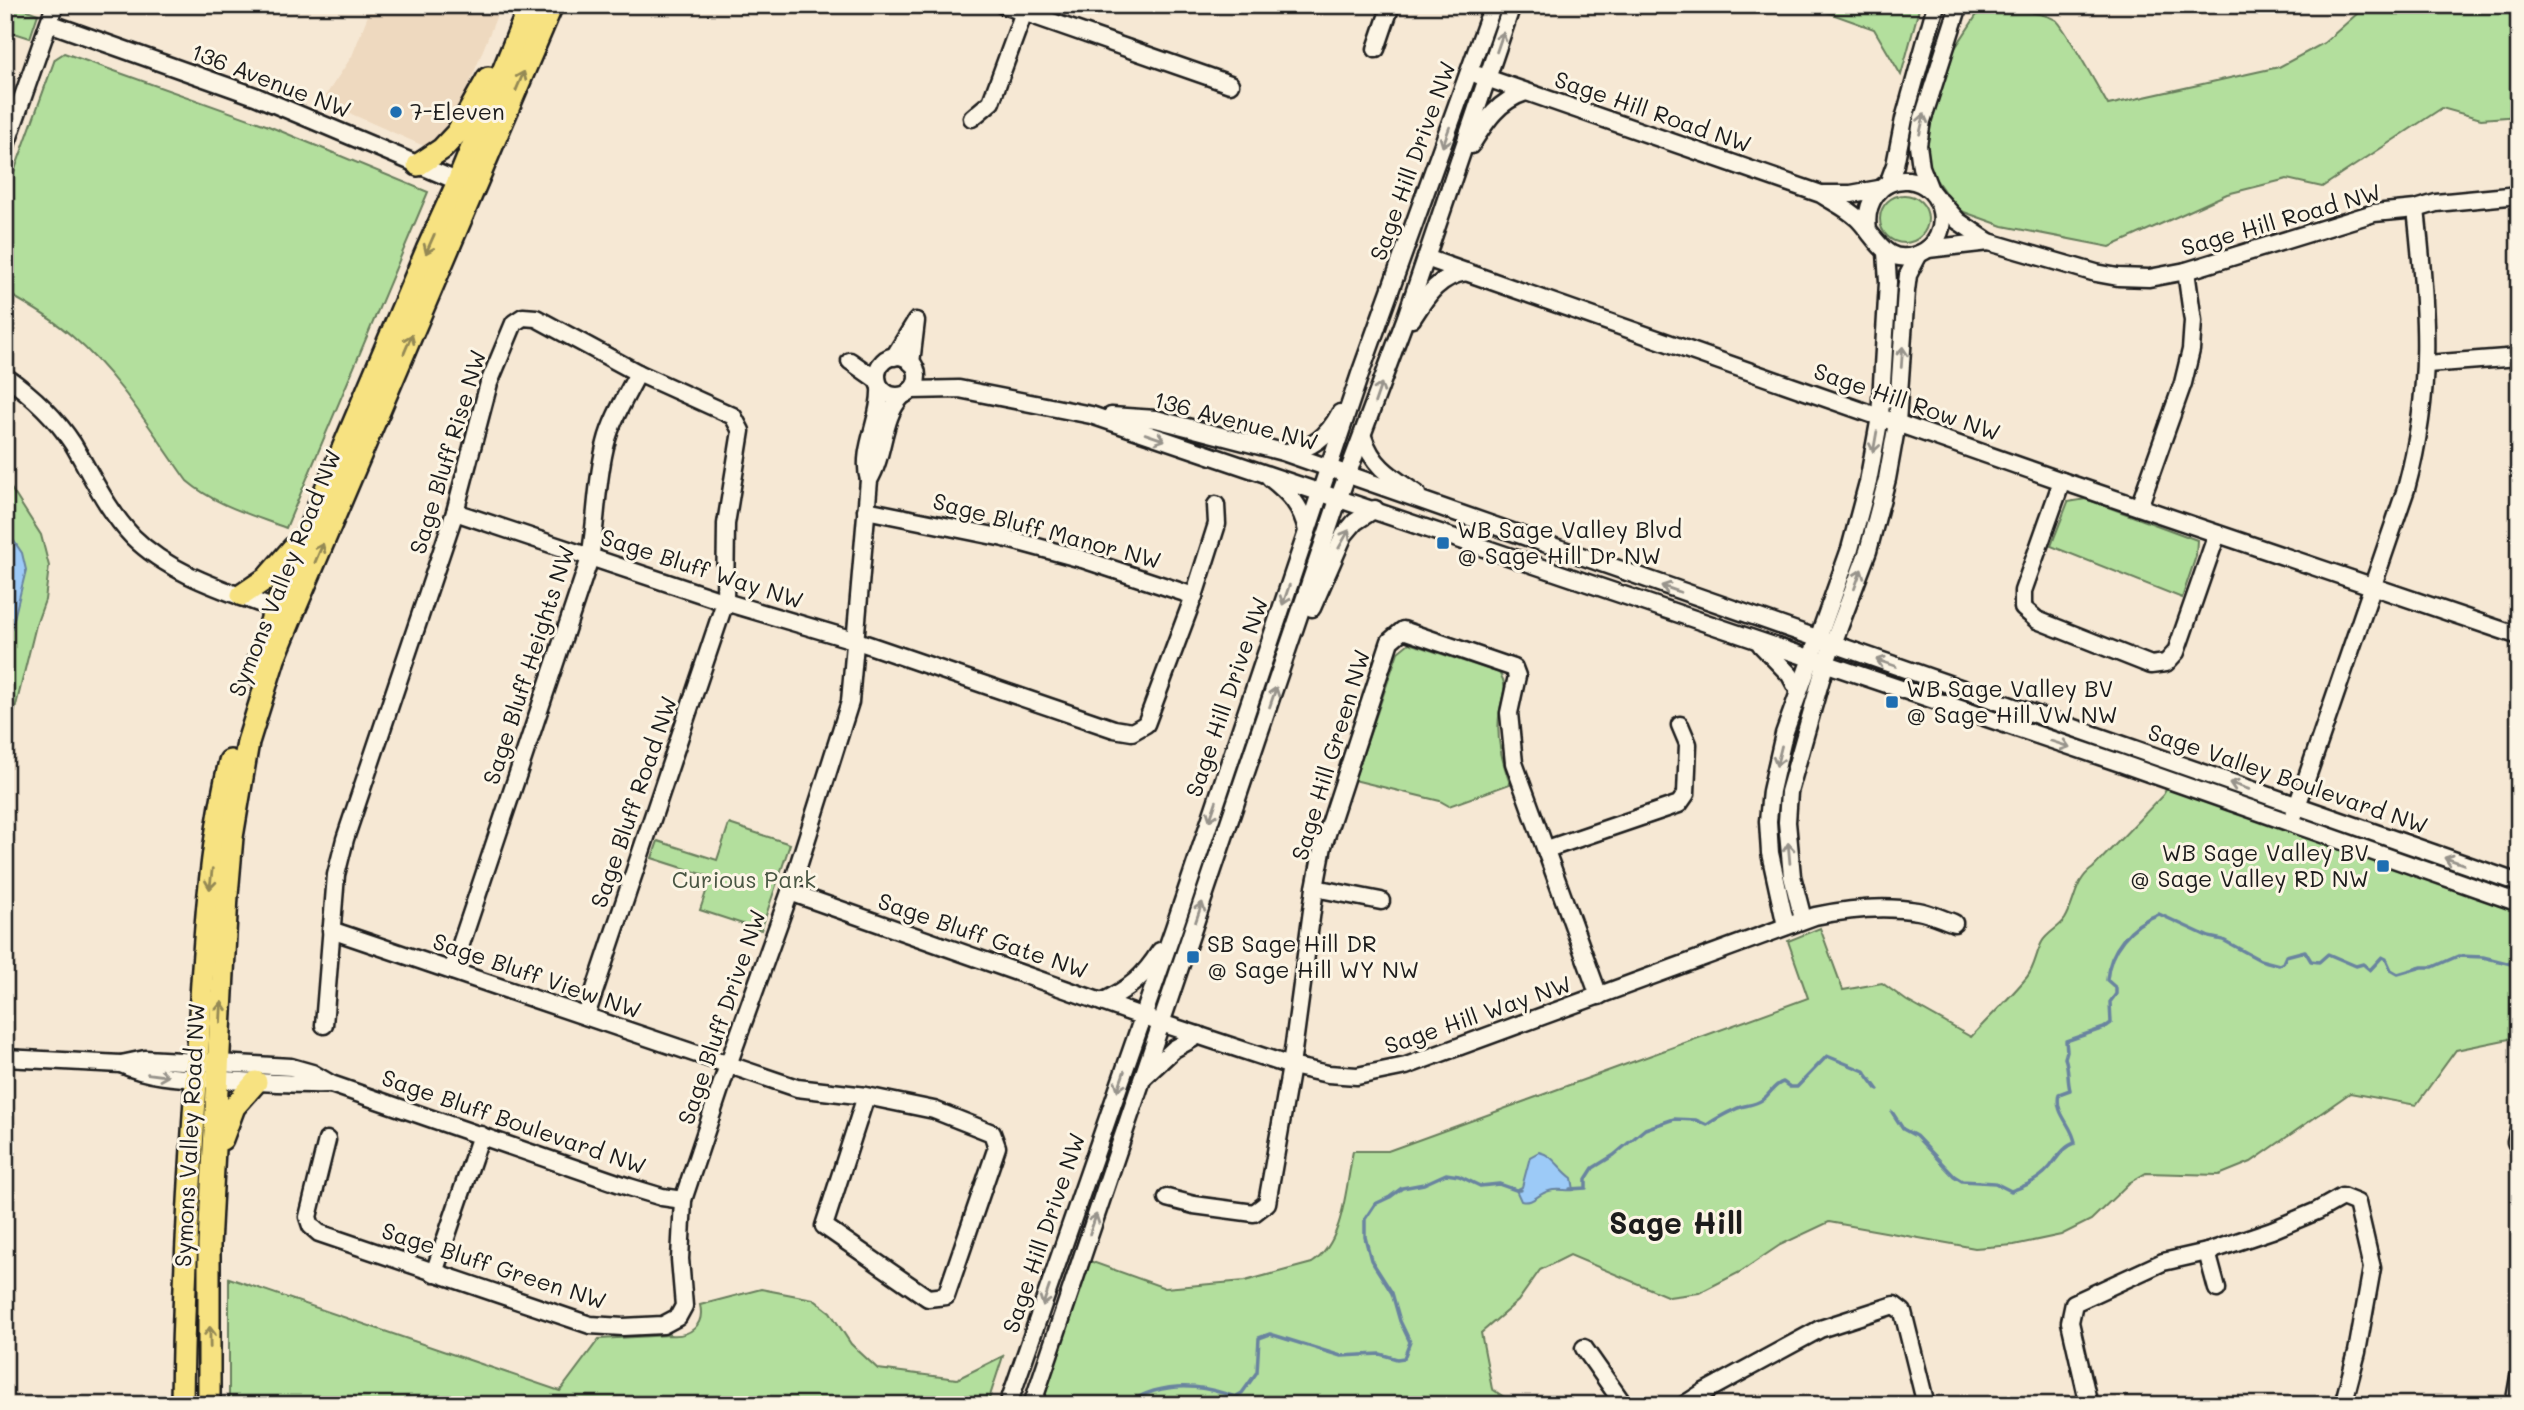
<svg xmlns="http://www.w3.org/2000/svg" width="2524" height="1410" font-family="Mali,sans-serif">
  <rect width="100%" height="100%" fill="#f6e8d4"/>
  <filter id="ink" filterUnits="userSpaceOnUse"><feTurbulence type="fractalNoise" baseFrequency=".0143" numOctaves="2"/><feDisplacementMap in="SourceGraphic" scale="14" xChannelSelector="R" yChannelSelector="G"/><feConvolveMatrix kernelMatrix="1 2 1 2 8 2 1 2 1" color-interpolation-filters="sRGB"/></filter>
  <g filter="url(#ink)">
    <path fill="#eed9bf" d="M372,5H501L451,130L426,147L322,101L352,56Z"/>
    <g fill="#b3df9d" stroke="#687e5c" stroke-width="2">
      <path d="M5,5H14L38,14L30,38L5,30Z"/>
      <path d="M1807,5H1920L1901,75L1874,29Z"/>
      <path d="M2367,5H2519V116L2481,119L2442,108L2322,187L2287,179L2227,194L2110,247L2003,226L1964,212L1953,204L1930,171L1925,148L1927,125L1946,62L1980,10C1996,7 2042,11 2056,20C2064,26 2100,91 2108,105L2279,67L2324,43Z"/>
      <path d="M64,53L266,125L428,192L286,528C252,515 215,505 187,481C152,432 119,376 73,337C53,319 29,305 5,292V197L55,59Z"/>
      <circle cx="1904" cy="219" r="24"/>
      <path d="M5,479L41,535L49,566L45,600L36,625L5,750Z"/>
      <path d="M2086,499L2197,540L2196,556L2182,598L2051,546L2068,502Z"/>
      <path d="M1409,643L1499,673C1509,685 1502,696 1500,710C1495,736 1502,760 1510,784L1449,806L1440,801L1354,780L1398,652Z"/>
      <path d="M2167,788L2519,911V1037L2456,1050L2416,1105L2350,1093L2251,1162L2219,1175L2146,1173L2129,1183L2091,1220L2061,1235L2014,1245L1975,1248L1829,1222L1780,1245L1740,1272L1699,1293L1669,1297L1570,1255L1540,1270L1518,1301L1481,1333L1492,1389L1516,1405H1037L1087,1260L1165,1288L1245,1281L1312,1263C1344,1243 1346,1186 1353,1151H1388L1808,998L1788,941L1820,928L1843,990L1882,983L1907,1001L1971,1037C1989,1017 2010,998 2027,977C2035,967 2036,953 2042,942C2048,932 2059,928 2065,919C2076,901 2074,881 2093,868L2163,795Z"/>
      <path d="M729,824L790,844L761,930L700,910L711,877L652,858L658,841L717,860Z"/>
      <path d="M229,1278L560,1391L599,1339L670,1335C689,1337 705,1326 700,1305L761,1289L813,1299L830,1312L851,1344L878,1369L957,1379L1003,1356L987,1405H229Z"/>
    </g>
    <g fill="#9ccaf7" stroke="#69849f" stroke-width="2">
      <path d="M5,528L22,553L26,570L5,655Z"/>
      <path d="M1539,1152C1554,1155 1559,1169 1572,1178L1574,1190C1566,1191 1557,1188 1549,1191C1537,1194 1534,1204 1521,1201L1516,1190L1522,1187L1530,1157Z"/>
    </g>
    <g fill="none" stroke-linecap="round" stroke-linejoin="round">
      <g stroke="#69849f" stroke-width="3.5">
        <path d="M1892,1112L1903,1129L1916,1136L1954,1176L1962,1181L1995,1183L2011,1191C2026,1186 2041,1178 2050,1167C2058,1157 2063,1147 2075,1143C2073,1125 2054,1114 2059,1094L2070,1090C2067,1079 2069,1068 2065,1058L2067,1051L2066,1041L2104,1028L2111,1023L2110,1002L2116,994V988L2107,980C2109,950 2131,924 2159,914L2209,937L2223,940L2260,960L2279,965L2283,963L2286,956L2305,951L2311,961L2319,962L2328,954L2356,966L2363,964L2370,970L2382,957L2386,959L2391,970L2398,974L2422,967H2433L2458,956L2483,957L2519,966"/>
        <path d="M1570,1189L1586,1188V1179L1593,1168L1614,1155L1645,1129L1674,1119L1696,1120L1707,1125C1715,1119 1732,1110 1741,1107C1748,1105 1757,1104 1762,1100C1771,1094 1773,1085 1783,1082L1790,1087H1797L1827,1056L1864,1071L1878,1090"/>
        <path d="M1131,1405C1136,1397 1145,1394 1154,1391C1183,1383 1207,1387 1235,1397L1242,1393L1257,1372L1259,1338L1270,1334L1341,1356L1380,1354L1397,1359L1404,1358L1410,1342L1400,1321L1392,1293L1371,1260L1365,1237V1219L1375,1204L1390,1197L1402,1188L1424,1184L1446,1174L1459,1176L1480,1186L1499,1184L1516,1190H1521"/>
      </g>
      <defs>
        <g id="minor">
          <path d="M1003,5L1230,84"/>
          <path d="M49,23L255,96L469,186"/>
          <path d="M1376,49L1391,5"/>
          <path d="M1478,75L1821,194C1833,202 1847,208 1857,218C1876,236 1885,268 1919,254C1955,239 1946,184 1908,180C1879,178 1864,204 1868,230"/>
          <path d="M972,118L991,102L1024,12"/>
          <path d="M1471,145C1486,121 1498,101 1526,92"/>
          <path d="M5,148L55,5"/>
          <path d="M1888,184L1895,165L1904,119L1936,5"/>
          <path d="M1930,190L1921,167L1918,145L1922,121L1959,5"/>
          <path d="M1824,194H1851L1879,189"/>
          <path d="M1940,201L1958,221L1989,242L2096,273L2118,277L2149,278L2186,271L2374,213L2416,209L2436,203L2519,195"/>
          <path d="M1928,249L1989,242"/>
          <path d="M1426,258L2062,481L2519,636"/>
          <path d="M1412,319C1426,297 1438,276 1466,272"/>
          <circle cx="897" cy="376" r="20"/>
          <path d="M894,357L916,321L911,363"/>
          <path d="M850,361L877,380"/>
          <path d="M2427,364L2519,357"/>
          <path d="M5,376C32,395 55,416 73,444C92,476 107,510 133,537C173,577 235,593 285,613"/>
          <path d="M911,390L959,389L1091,415L2120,763L2519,903"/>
          <path d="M1111,416L1156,419L1283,452L2519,883"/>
          <path d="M1363,437C1373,467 1392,477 1417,494"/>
          <path d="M1285,452C1312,450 1328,436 1340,413"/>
          <path d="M1270,478C1289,493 1302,506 1307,531"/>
          <path d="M869,480C885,454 881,418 902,396"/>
          <path d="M2062,481L2023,591V608L2037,620L2151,665L2166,663L2176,652L2217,534"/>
          <path d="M2139,507L2183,383L2191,350L2193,321L2186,271"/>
          <path d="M455,512L725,602L857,641L1114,729L1132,732L1146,724L1194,596L1082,559L1004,538L866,510"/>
          <path d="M1194,596L1217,524L1216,505"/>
          <path d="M1312,608L1344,535L1355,522L1375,509"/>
          <path d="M1761,645L1790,675L1798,690"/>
          <path d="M2294,815L2406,489C2433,389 2427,310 2416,209"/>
          <path d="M1547,849L1679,804L1686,794L1688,744L1680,725"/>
          <path d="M1315,888L1381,901"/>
          <path d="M790,892L1161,1023L1291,1066L1328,1074L1357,1076L1406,1066L1815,916C1848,909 1883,905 1918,911C1930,913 1942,919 1954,923"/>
          <path d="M1803,919L1792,876L1787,822L1789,792L1825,665L1868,551L1887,479L1897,423L1906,291L1908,275L1919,254"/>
          <path d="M1786,926L1770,853L1768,821L1771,791L1784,734L1850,549L1868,482L1880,417L1888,282L1886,252"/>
          <path d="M331,930L797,1088L866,1096L934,1110L992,1133L997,1147L946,1296L928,1298L824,1226L866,1096"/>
          <path d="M452,971L590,558C597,520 596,480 606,443C612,419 627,395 638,373"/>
          <path d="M1102,1002C1130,988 1143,978 1160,951"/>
          <path d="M324,1025L336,875L345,839L455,512L489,383L514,323L523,317L536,318L638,373L733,416L741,431L726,524L725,602L586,1016"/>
          <path d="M5,1058L121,1064L145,1059L291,1067L312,1073L331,1084L629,1187L662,1197L683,1200"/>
          <path d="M121,1064C153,1079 189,1078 224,1080C259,1082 294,1085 329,1084"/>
          <path d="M1144,1077L1174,1049L1199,1035"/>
          <path d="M2519,1129L2516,1142L2519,1148"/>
          <path d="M327,1140L308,1217L311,1226L319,1233L590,1325L623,1327L663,1325L678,1317L684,1306L680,1259L683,1200L728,1065L790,892L850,702L869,480C860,450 882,418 880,388"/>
          <path d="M1167,1198L1194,1205L1254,1213L1267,1203L1291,1066L1315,888L1323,846L1390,641L1403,630L1514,668L1517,676L1509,713L1514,763L1599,996"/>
          <path d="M2207,1252L2217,1289"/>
          <path d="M434,1273L481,1135"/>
          <path d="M1584,1348L1624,1405"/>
          <path d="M1008,1405L1174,928L1360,374L1493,5"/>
          <path d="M1032,1405L1339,497L1406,317L1512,5"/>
          <path d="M1684,1405L1704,1392L1820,1329L1894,1305L1903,1312L1926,1405"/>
          <path d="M2089,1405L2070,1322L2074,1303L2163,1262L2207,1252L2272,1230L2317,1211L2342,1197L2357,1203L2372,1268L2357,1352L2343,1405"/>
          <path d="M2514,1405L2519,1377"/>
        </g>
        <g id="major">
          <path d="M418,165L442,149L457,133L488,78"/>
          <path d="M242,595L267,578L294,547"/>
          <path d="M255,673L275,609L427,250L458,182L530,5"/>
          <path d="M222,1139L234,1107L256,1082"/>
          <path d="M182,1405C183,1292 190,1179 197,1066C203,964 207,861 230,761"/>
          <path d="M209,1405V1246L227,895L232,837L248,742L274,659L290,620L552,5"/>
        </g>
      </defs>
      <use href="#minor" stroke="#1c1c1c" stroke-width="21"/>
      <use href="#major" stroke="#1c1c1c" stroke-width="26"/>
      <use href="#minor" stroke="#fcf5e5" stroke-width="16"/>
      <use href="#major" stroke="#f7e281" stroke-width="21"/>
    </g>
    <defs><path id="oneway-shaft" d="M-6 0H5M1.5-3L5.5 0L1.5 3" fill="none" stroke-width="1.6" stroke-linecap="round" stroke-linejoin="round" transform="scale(1.75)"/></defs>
    <g stroke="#97938b">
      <use href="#oneway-shaft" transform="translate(1500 42) rotate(-71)"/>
      <use href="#oneway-shaft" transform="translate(1922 124) rotate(-77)"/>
      <use href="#oneway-shaft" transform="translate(1446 137) rotate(110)"/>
      <use href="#oneway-shaft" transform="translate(1902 357) rotate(-86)"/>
      <use href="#oneway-shaft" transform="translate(1378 393) rotate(-71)"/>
      <use href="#oneway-shaft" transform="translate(1155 437) rotate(19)"/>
      <use href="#oneway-shaft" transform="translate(1875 442) rotate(100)"/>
      <use href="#oneway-shaft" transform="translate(1344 539) rotate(-60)"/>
      <use href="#oneway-shaft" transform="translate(1858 579) rotate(-70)"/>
      <use href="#oneway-shaft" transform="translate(1671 589) rotate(-161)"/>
      <use href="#oneway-shaft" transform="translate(1286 595) rotate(109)"/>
      <use href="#oneway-shaft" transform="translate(1886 663) rotate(-161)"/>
      <use href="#oneway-shaft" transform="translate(1273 697) rotate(-71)"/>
      <use href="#oneway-shaft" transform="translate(2060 744) rotate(18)"/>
      <use href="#oneway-shaft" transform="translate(1779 756) rotate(104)"/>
      <use href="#oneway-shaft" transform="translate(2239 786) rotate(-161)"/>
      <use href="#oneway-shaft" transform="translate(1213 811) rotate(109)"/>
      <use href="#oneway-shaft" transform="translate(1789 853) rotate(-95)"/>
      <use href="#oneway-shaft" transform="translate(2454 861) rotate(-161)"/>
      <use href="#oneway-shaft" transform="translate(1199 912) rotate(-71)"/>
      <use href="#oneway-shaft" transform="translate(158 1075) rotate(7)"/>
      <use href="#oneway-shaft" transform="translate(1121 1081) rotate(109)"/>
      <use href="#oneway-shaft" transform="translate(1093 1224) rotate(-71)"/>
      <use href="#oneway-shaft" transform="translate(1046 1296) rotate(109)"/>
    </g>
    <g stroke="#948954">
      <use href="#oneway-shaft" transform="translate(520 81) rotate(-67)"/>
      <use href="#oneway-shaft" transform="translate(430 244) rotate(114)"/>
      <use href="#oneway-shaft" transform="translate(408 344) rotate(-67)"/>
      <use href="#oneway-shaft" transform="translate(319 553) rotate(-67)"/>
      <use href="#oneway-shaft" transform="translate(211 879) rotate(97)"/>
      <use href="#oneway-shaft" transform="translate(221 1012) rotate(-87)"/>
      <use href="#oneway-shaft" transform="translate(210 1337) rotate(-91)"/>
    </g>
  </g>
  <g fill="#1f6fb2" stroke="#fcf5e5" stroke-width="2.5">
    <circle cx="396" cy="112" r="7"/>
    <rect x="1436" y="536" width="14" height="14" rx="3.5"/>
    <rect x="1885" y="695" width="14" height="14" rx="3.5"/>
    <rect x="2376" y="859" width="14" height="14" rx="3.5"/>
    <rect x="1186" y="950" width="14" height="14" rx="3.5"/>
  </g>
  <g text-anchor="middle" stroke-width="6" stroke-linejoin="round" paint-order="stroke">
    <g font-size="23" fill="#1c1c1c" stroke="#fcf5e5">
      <text transform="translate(271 81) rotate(21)" y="8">136 Avenue NW</text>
      <text transform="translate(1653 112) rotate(19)" y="8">Sage Hill Road NW</text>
      <text transform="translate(1413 161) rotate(-70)" y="8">Sage Hill Drive NW</text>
      <text transform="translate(2281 220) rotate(-16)" y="8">Sage Hill Road NW</text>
      <text transform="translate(1907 402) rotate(19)" y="8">Sage Hill Row NW</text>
      <text transform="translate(1236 421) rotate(15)" y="8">136 Avenue NW</text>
      <text transform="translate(448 452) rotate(-73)" y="8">Sage Bluff Rise NW</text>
      <text transform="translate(1047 531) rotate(15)" y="8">Sage Bluff Manor NW</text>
      <text transform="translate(702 569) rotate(18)" y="8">Sage Bluff Way NW</text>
      <text transform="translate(285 573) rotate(-68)" y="8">Symons Valley Road NW</text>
      <text transform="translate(529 665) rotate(-72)" y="8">Sage Bluff Heights NW</text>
      <text transform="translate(1227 697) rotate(-71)" y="8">Sage Hill Drive NW</text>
      <text transform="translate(1331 755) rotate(-73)" y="8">Sage Hill Green NW</text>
      <text transform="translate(2288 779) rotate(19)" y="8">Sage Valley Boulevard NW</text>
      <text transform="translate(634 802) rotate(-71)" y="8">Sage Bluff Road NW</text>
      <text transform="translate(983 936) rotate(19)" y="8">Sage Bluff Gate NW</text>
      <text transform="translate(537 976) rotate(19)" y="8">Sage Bluff View NW</text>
      <text transform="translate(1478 1015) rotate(-19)" y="8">Sage Hill Way NW</text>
      <text transform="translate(722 1017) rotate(-71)" y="8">Sage Bluff Drive NW</text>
      <text transform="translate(514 1122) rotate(19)" y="8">Sage Bluff Boulevard NW</text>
      <text transform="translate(190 1135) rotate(-87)" y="8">Symons Valley Road NW</text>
      <text transform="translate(1044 1233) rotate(-71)" y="8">Sage Hill Drive NW</text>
      <text transform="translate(494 1266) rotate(18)" y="8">Sage Bluff Green NW</text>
    </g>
    <g font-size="23" fill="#1c1c1c" stroke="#fcf5e5" text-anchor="start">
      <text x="410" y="120">7-Eleven</text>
      <text x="1457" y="538">WB Sage Valley Blvd<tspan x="1457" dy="26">@ Sage Hill Dr NW</tspan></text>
      <text x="1906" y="697">WB Sage Valley BV<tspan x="1906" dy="26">@ Sage Hill VW NW</tspan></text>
      <text x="2369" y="861" text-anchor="end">WB Sage Valley BV<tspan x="2369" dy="26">@ Sage Valley RD NW</tspan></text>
      <text x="1207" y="952">SB Sage Hill DR<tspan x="1207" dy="26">@ Sage Hill WY NW</tspan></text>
    </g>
    <g font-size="23" fill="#495643" stroke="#fcf5e5">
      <text x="744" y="888">Curious Park</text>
    </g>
    <g font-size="30" font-weight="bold" fill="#1c1c1c" stroke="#fcf5e5">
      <text x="1676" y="1234">Sage Hill</text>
    </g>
  </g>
  <rect width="2524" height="1410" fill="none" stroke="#fcf5e5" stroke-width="28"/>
  <rect x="14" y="14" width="2496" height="1382" fill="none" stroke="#1c1c1c" stroke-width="2.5" filter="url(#ink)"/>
</svg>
